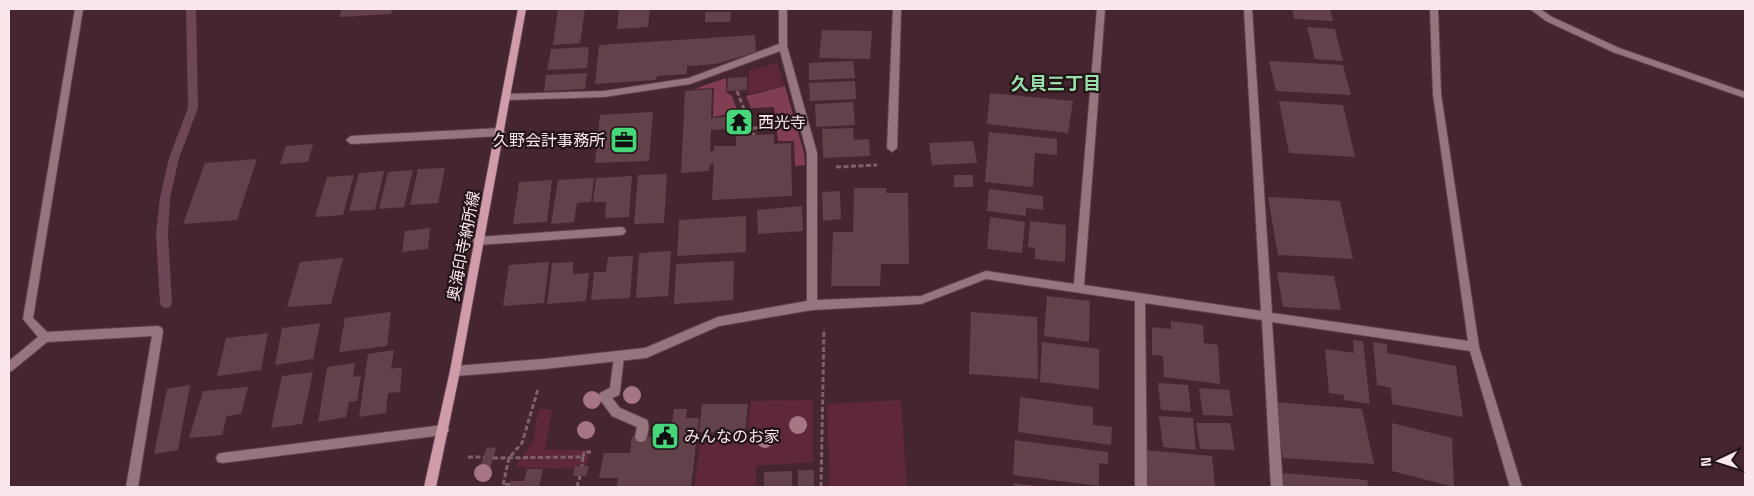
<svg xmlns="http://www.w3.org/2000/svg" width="1754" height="496" font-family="'Space Grotesk','Noto Sans JP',sans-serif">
  <rect width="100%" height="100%" fill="#45252f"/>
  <g fill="#5f283a">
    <path d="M777,62L784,86L748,94L749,71Z"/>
    <path d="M813,400V462L756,466V487H694L701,435H747L751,401Z"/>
    <path d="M901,400L907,487H830L827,404Z"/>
    <path d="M538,409H552L545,450H590L587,465H575L574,469L515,467L533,441Z"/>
  </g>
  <g fill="#813e53">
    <path d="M726,78V92L732,96L738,112L713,117L714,88L694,89Z"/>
    <path d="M785,86L804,153L805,165L795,166L794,141H778L774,107L751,108L746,96Z"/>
  </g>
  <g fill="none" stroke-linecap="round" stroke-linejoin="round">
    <path fill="#6d4755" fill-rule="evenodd" d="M186,9H196L198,108L179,158L170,198L168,234L172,303L170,307L166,308L162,307L160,303L156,234L160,198L169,158L188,108Z"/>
  </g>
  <g fill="#63414a">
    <path d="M342,9H393L391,14L339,17Z"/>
    <path d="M558,9H585L580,43L553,45Z"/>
    <path d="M619,9H650L648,27L617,29Z"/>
    <path d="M1292,9H1330L1333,21L1294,19Z"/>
    <path d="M705,12H731L730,22H705Z"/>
    <path d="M1307,27L1335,29L1343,61L1315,59Z"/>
    <path d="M822,30L872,31L870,59L819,58Z"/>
    <path d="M755,35L756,52L716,64L687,66V74L657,76L656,80L595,84L599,45Z"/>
    <path d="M589,47L587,68L547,70L551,49Z"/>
    <path d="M853,61L855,78L809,80V63Z"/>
    <path d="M1269,61L1343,65L1351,95L1276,91Z"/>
    <path d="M587,73L585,89L544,91L546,75Z"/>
    <path d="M747,77V90L727,91L728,78Z"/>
    <path d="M855,81L856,99L810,101L809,83Z"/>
    <path d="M712,89L711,118L727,117V123L726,129L711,130L710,151H714V146H736V136L774,134V144L791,143L792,196L712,200L714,163L710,164L709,171L681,173L685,91Z"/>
    <path d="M990,93L1073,101L1068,133L987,124Z"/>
    <path d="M1279,101L1343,105L1355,157L1289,153Z"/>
    <path d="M853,102L855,125L816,127L815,104Z"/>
    <path d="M653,112L649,161L595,163L600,115Z"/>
    <path d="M853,128L854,140L869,139L870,156L823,158L822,129Z"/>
    <path d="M989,132L1057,139V155L1035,153L1033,187L985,182Z"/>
    <path d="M973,141L977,163L932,165L929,143Z"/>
    <path d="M313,144L308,162L280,164L286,146Z"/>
    <path d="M257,159L237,220L183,224L205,163Z"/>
    <path d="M445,168L438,203L410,205L418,169Z"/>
    <path d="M413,170L404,207L379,209L388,172Z"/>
    <path d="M384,171L375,210L349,211L359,173Z"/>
    <path d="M667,174L664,223L634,224L638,175Z"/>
    <path d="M354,175L343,215L315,217L327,177Z"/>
    <rect x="954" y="175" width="19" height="12"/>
    <path d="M632,176L629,217L605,218L606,202H593L596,178Z"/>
    <path d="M594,178L591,202L577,203L574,222L551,224L558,180Z"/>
    <path d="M552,180L547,222L513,224L519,182Z"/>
    <path d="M854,188H886V193H908L909,264H881L880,286H831L833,232H853Z"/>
    <path d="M989,189L1043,196V210L1026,208V216L987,211Z"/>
    <path d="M840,191L841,219L823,221L822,192Z"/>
    <path d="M1268,197L1340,201L1353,259L1278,255Z"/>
    <path d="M802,206L803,231L758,234L757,210Z"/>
    <path d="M746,216V252L677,256L679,220Z"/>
    <path d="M990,217L1025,222L1022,253L987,249Z"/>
    <path d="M1030,221L1066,225L1065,262L1035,259V248L1028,247Z"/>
    <path d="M430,228L428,249L402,252L405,231Z"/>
    <path d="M671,251L668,296L636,298L639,253Z"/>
    <path d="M633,256L630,298L591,300L594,272H606L608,257Z"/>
    <path d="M343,258L331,304L287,307L300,262Z"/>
    <path d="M734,261L733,300L674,304L676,264Z"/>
    <path d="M549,262L544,303L503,306L509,265Z"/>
    <path d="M573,262V274L589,273L586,301L547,304L552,263Z"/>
    <path d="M1277,272L1334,276L1341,310L1283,307Z"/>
    <path d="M1047,296L1090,301L1089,342L1044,336Z"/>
    <path d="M391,312L387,346L339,352L345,318Z"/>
    <path d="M971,312L1037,317L1038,379L969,374Z"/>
    <path d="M1171,321L1203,325L1204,343L1218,345L1220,384L1164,377L1163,356L1152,355V327L1171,329Z"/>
    <path d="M320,323L313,359L275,365L282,328Z"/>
    <path d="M268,333L261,370L217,376L226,338Z"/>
    <path d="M1353,340L1363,341L1370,404L1344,400V395L1329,393L1325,349L1354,353Z"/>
    <path d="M1042,342L1099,349V389L1040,382Z"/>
    <path d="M1373,342L1387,344V353L1456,366L1463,417L1392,404L1391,388L1377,385Z"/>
    <path d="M394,350L391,369L402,367L400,392L388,393L386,413L359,417L368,354Z"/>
    <path d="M355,363L353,377L361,376L357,401L349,402L346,417L318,422L327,367Z"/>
    <path d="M313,372L302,424L271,428L282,376Z"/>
    <path d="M1158,383L1188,385L1191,412L1161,410Z"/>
    <path d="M190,385L178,450L154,454L167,389Z"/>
    <path d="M248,387L241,414L227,416L222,435L189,438L203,391Z"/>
    <path d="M1199,388L1229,390L1233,416L1203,415Z"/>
    <path d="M1020,397L1093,407V425L1112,427L1111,445L1018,432Z"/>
    <path d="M1274,402L1362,409L1374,464L1283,458Z"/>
    <path d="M702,404H748L745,433L699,432Z"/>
    <path d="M674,409H687L686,418H699L691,487H617L618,478H599L604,453H630L632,436L670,437Z"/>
    <path d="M1159,416L1193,418L1196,450L1163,447Z"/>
    <path d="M1196,423H1230L1235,450L1200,449Z"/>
    <path d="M1392,423L1452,438L1454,487L1392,471Z"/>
    <path d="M1015,440L1108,452V464L1099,463V486L1013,475Z"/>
    <path d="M487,447L496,448L490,469L480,468Z"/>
    <path d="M1145,450L1212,456L1215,487H1148Z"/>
    <path d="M575,466H589L586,476H573Z"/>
    <path d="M527,469H543L539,487H509L511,481H524Z"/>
    <rect x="798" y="470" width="16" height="17"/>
    <path d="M792,471V487H764V472Z"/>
    <path d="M1282,473L1367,480L1369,487H1284Z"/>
    <path d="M1014,483L1037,486V487H1014Z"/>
  </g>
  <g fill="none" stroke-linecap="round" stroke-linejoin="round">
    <defs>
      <path id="service" d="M619,351L623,353L624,356L620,391L619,395L612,398L620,408L647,420C650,426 648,435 645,441L641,442L637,441L635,437L637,427L612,416L598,397L600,393L610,388L614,356L615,353Z"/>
      <g id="minor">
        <path d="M75,9H83L33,318L47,332L158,326L162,328L163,331L138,487H126L152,336L47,342L13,370L9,372V361L38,337L23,319Z"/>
        <path d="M779,9H787V46L817,153V300L921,296L986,271L1074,284L1097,9H1105L1084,285L1261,311L1244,9H1252L1272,313L1468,341L1433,94L1430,9H1438L1441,94L1479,347L1522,487H1510L1470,351L1272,322L1283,487H1271L1262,320L1145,303L1147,487H1135V301L986,279L921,304L812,310L719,326L646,358L544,369L455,376L451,374L450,371L451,368L455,366L544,359L645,348L718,317L807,301V153L780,51L690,84L604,97L506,100L502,97L506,94L604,91L689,78L779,44Z"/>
        <path d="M893,9H901L897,148L892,152L887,148Z"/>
        <path d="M1530,9H1540L1552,17L1619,48L1745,92V98L1613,52L1546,21Z"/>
        <path d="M500,128L505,132L500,136L351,144L346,140L351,136Z"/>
        <path d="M621,227L624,228L626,231L624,234L621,235L478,245L474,244L473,241L474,238L478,237Z"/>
        <path d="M443,425L447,426L449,430L447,434L443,435L222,463L218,462L216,458L218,454L222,453Z"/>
      </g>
      <path id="secondary" d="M518,9H526L460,371L436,487H424L450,371Z"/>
    </defs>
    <use href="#service" stroke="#62444d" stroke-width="2"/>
    <use href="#minor" stroke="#62444d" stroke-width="2"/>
    <use href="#secondary" stroke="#62444d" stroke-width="2"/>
    <g stroke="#7e616a" stroke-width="3" stroke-dasharray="5 2.5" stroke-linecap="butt">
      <path d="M737,91L754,135"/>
      <path d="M727,123L749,119"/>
      <path d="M753,128L770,127"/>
      <path d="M836,167L877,165"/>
      <path d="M468,457H484"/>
      <path d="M583,457L584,452H591"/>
      <path d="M493,458L583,457L582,466"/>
      <path d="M510,484L503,485L509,458L522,443L538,389"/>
      <path d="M577,487L580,476"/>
      <path d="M821,487L824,329"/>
    </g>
    <use href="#service" fill="#96757e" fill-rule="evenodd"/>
    <use href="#minor" fill="#96757e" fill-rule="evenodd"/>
    <use href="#secondary" fill="#d09caa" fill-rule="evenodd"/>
  </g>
  <g fill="#a77684">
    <circle cx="632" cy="395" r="9"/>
    <circle cx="592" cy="400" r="9"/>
    <circle cx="798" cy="425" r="9"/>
    <circle cx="586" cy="430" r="9"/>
    <circle cx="765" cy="439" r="9"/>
    <circle cx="483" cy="473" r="9"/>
  </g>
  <defs>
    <symbol id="temple-square" viewBox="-11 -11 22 22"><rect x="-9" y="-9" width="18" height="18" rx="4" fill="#45d77a" stroke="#221417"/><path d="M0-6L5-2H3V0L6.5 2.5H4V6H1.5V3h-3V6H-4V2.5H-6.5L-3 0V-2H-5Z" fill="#111"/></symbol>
    <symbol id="office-square" viewBox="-11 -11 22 22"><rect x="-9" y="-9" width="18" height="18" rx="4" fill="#45d77a" stroke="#221417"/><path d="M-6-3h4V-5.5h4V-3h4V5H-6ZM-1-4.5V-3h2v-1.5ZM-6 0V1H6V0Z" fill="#111"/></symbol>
    <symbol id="civic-square" viewBox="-11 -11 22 22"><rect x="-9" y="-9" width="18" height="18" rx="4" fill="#45d77a" stroke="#221417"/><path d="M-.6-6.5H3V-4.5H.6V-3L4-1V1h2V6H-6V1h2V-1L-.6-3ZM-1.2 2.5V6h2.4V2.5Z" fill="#111"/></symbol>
  </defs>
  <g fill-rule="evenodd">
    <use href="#temple-square" x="723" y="106" width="32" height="32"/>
    <use href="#office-square" x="608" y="124" width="32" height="32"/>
    <use href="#civic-square" x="649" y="420" width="32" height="32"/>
  </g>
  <g text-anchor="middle" stroke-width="4.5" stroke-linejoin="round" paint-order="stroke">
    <g font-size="16" fill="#fbe6eb" stroke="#221417" text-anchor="start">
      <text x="758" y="128">西光寺</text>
      <text x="605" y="146" text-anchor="end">久野会計事務所</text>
      <text x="684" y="442">みんなのお家</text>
    </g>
    <g font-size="16" fill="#fbe6eb" stroke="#221417">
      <text transform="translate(463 246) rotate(-79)" y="6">奥海印寺納所線</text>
    </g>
    <g font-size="18" font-weight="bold" fill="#9be0ac" stroke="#221417">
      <text x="1056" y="90">久貝三丁目</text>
    </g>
  </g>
  <rect width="1754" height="496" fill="none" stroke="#fbe6eb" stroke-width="20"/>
  <g transform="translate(1719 461) rotate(266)" stroke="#221417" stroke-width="4" paint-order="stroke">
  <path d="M0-4L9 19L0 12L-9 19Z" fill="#fbe6eb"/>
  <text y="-8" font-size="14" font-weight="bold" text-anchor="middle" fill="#fbe6eb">N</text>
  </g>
</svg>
